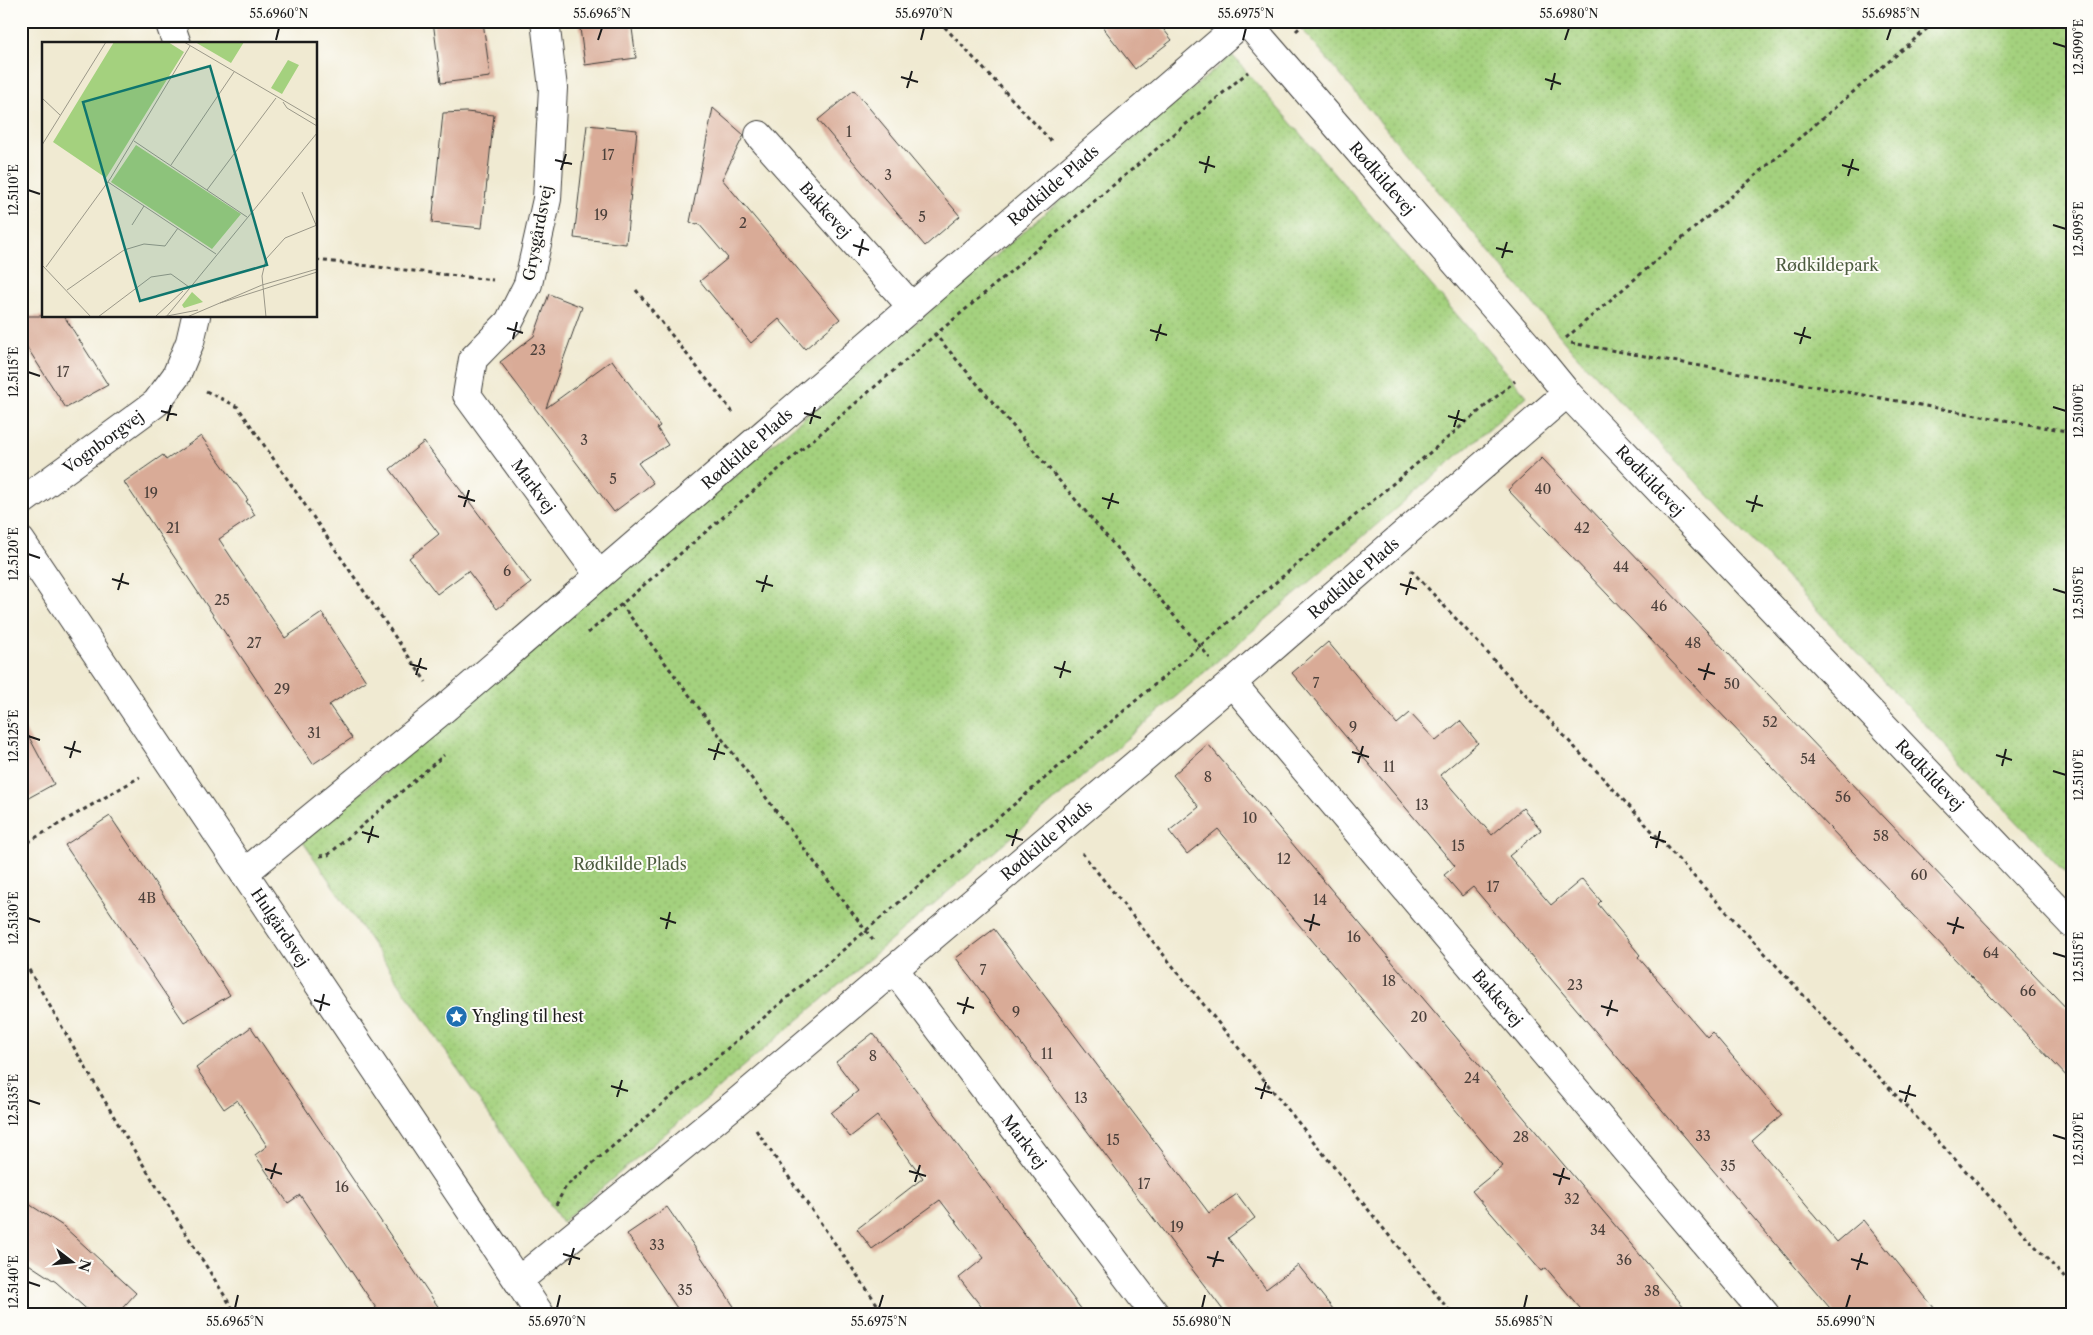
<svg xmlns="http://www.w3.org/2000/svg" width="2093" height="1335" font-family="'Libre Caslon Text',serif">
  <defs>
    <pattern id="green-dots" width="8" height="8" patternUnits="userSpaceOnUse" patternTransform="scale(1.25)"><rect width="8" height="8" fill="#a4d17e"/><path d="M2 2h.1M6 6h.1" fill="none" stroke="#8db36c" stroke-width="1.8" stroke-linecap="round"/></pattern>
  </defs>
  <rect width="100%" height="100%" fill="#fdfcf7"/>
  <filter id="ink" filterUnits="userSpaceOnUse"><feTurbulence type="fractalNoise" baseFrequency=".02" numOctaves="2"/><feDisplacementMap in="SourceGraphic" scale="10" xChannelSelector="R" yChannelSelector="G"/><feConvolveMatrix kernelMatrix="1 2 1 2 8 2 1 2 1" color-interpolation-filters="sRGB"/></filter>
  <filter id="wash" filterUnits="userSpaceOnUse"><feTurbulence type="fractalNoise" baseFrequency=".0096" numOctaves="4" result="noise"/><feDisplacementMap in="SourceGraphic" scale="20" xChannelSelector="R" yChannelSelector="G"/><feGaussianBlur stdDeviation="1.12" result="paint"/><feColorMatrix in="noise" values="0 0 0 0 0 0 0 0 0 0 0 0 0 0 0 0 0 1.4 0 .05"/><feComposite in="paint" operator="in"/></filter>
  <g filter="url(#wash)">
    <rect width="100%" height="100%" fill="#f0ead2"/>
    <g fill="url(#green-dots)" stroke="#60764d">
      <path d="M1295,21H2072V880L1577,356Z"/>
      <path d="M1232,55L1527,396L562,1222L303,842Z"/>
    </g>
    <g id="blocks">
      <g fill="#d9ab97">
        <path d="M433,21H483L490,77L441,83Z"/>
        <path d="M579,21H631L636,58L585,65Z"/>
        <path d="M1098,21H1157L1172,40L1135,69Z"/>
        <path d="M854,90L960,216L925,246L818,120Z"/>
        <path d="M713,108L744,135L722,179L840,319L805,349L779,319L751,343L700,281L728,258L698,223L697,225L690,222Z"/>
        <path d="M466,112L494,115L482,228L432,223L443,113Z"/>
        <path d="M587,125L637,130L626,244L574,238Z"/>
        <path d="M549,294L582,307L546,408L612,360L660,426L657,428L668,445L638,463L653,483L614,512L500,362L534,336Z"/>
        <path d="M21,316H64L108,385L66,408L21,338Z"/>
        <path d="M201,436L248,500L246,501L255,515L219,539L285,638L322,613L366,681L329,705L352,738L313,764L124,482L163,455L166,460Z"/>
        <path d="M424,442L531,583L497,609L468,571L437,594L409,558L439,534L390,469Z"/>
        <path d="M1542,458L2072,1014V1082L1508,490Z"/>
        <path d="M1328,642L1397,724L1410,713L1436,741L1460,721L1478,743L1440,775L1492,835L1523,808L1541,830L1509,856L1551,905L1582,879L1601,901L1598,904L1640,955L1638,957L1707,1037L1712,1032L1782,1115L1752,1141L1837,1242L1863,1220L1939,1314H1835L1473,887L1462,896L1444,875L1455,866L1292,673Z"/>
        <path d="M21,722L54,784L21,802Z"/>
        <path d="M1208,744L1690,1314H1585L1546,1268L1541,1271L1472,1191L1503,1166L1218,829L1187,854L1169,831L1199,807L1173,775Z"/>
        <path d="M110,816L230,995L184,1022L65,845Z"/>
        <path d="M994,929L1209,1213L1237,1194L1255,1218L1228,1238L1266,1289L1298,1265L1337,1314H1226L956,958Z"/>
        <path d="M251,1027L443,1314H380L300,1195L288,1203L255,1155L267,1146L237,1100L224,1109L205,1081L196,1068Z"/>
        <path d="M873,1033L1085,1314H987L959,1278L984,1258L940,1200L872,1249L857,1229L923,1178L877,1116L850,1137L831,1113L858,1091L836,1062Z"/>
        <path d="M21,1199L63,1226L136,1293L117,1314H92L56,1282L21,1259Z"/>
        <path d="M667,1207L696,1249L739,1314H681L627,1234Z"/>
      </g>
    </g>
  </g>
  <g filter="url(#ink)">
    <use href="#blocks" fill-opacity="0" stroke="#3c3b37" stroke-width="1"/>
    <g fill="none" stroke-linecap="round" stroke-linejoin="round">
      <defs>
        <g id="minor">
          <path d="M169,21L177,44"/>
          <path id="s1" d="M545,21L553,88L547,199L528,284L509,322L473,359L467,395L599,575"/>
          <path id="s2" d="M1246,21L1540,360L1567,393L2072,924"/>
          <path id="s3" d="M759,135L912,307"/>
          <path id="s4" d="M21,502L156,403L176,376L190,342L196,316"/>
          <path id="s5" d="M1232,683L1765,1314"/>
          <path id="s6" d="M244,873L444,709L1244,21"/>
          <path id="s7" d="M894,969L1155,1314"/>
          <path id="s8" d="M518,1281L737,1102L1232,683L1567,393"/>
        </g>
        <g id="major">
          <path id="s9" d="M21,541L540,1314"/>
        </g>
      </defs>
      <use href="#minor" stroke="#3c3b37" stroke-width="30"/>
      <use href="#major" stroke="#3c3b37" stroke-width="30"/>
      <g stroke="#3c3b37" stroke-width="3" stroke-dasharray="4 4" stroke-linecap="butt">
        <path d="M939,21L1053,143"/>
        <path d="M1296,31L1307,21"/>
        <path d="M316,260L493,280"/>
        <path d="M636,290L735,415"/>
        <path d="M934,333L1210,658"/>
        <path d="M1566,338L1936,21"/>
        <path d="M1571,343L2072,432"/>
        <path d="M206,391L238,407L426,682"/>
        <path d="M1411,570L2072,1286"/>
        <path d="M621,604L875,943"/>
        <path d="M588,633L935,335L1248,72"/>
        <path d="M21,846L140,777"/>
        <path d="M1082,853L1452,1314"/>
        <path d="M320,856L328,855L444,755"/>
        <path d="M21,956L124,1134L236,1314"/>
        <path d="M756,1130L884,1314"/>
        <path d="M556,1205L566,1186L1200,646L1515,381"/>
      </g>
      <use href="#minor" stroke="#fff" stroke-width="28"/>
      <use href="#major" stroke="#fff" stroke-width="28"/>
    </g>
  </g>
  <path fill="none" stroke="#1c1c1c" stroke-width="2" d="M276,40L279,28M598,40L602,28M921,40L924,28M1243,40L1246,28M1565,40L1569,28M1887,40L1891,28M2053,43L2066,47M901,77L918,82M1545,79L1561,84M907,88L912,71M1551,90L1555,73M555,160L572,164M1199,162L1215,167M1842,165L1859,170M561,170L566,154M1205,173L1209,156M1848,176L1853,159M28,190L40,194M2053,225L2066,229M853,245L869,250M1496,248L1513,252M859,256L863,239M1502,258L1507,242M507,328L523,333M1150,330L1167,335M1794,333L1811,338M513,339L517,322M1156,341L1161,324M1800,344L1805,327M28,372L40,376M2053,407L2066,411M161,411L177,415M804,413L821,418M1448,416L1465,421M167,421L171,405M810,424L815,407M1454,427L1459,410M458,496L475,501M1102,498L1119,503M1746,501L1763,506M464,507L469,490M1108,509L1113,493M1752,512L1757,495M28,554L40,558M112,579L129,584M756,581L773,586M1400,584L1417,589M2053,589L2066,593M118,590L123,573M762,592L767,575M1406,595L1411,578M410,664L427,669M1054,667L1071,672M1698,669L1715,674M416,675L421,658M1060,678L1065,661M1704,680L1709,663M28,736L40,740M64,747L81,752M708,749L725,754M1352,752L1369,757M1996,755L2012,760M70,758L75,741M714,760L719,743M1358,763L1363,746M2002,766L2006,749M2053,771L2066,775M362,832L379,837M1006,835L1023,840M1650,837L1666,842M368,843L373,826M1012,846L1017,829M1656,848L1660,831M28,918L40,922M660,918L676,923M1304,920L1320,925M1947,923L1964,928M666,929L670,912M1310,931L1314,914M1953,934L1958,917M2053,953L2066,957M314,1000L330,1005M957,1003L974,1008M1601,1006L1618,1011M320,1011L324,994M963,1014L968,997M1607,1016L1612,1000M611,1086L628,1091M1255,1088L1272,1093M1899,1091L1916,1096M617,1097L622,1080M1261,1099L1266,1082M28,1100L40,1104M1905,1102L1910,1085M2053,1135L2066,1139M265,1169L282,1174M909,1171L926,1176M1553,1174L1570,1179M271,1179L276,1163M915,1182L920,1165M1559,1185L1564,1168M563,1254L580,1259M1207,1257L1224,1261M1851,1259L1868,1264M569,1265L574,1248M1213,1267L1218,1251M1857,1270L1862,1253M28,1282L40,1286M235,1308L238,1295M557,1308L560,1295M879,1308L883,1295M1202,1308L1205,1295M1524,1308L1527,1295M1846,1308L1850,1295"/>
  <defs>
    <symbol id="sight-disc" viewBox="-11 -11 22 22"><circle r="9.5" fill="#1f6fb2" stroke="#fdfcf7"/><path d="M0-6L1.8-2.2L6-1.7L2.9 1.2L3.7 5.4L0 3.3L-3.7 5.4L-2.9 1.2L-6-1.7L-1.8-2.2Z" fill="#fff"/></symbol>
  </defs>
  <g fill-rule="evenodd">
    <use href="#sight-disc" x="444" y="1004" width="25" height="25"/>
  </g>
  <g text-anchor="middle" stroke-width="4" stroke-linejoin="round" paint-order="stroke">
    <g font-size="14" fill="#4b403b">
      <text x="849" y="137">1</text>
      <text x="608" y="160">17</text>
      <text x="888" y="180">3</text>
      <text x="601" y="220">19</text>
      <text x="922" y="222">5</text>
      <text x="743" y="228">2</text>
      <text x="538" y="355">23</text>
      <text x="63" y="377">17</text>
      <text x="584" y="445">3</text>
      <text x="613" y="484">5</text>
      <text x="1543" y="494">40</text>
      <text x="151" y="498">19</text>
      <text x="173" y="533">21</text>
      <text x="1582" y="533">42</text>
      <text x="1621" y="572">44</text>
      <text x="507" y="576">6</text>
      <text x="222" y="605">25</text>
      <text x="1659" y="611">46</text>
      <text x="254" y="648">27</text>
      <text x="1693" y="648">48</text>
      <text x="1316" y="688">7</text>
      <text x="1732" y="689">50</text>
      <text x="282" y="694">29</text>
      <text x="1770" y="727">52</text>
      <text x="1353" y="732">9</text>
      <text x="314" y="738">31</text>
      <text x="1808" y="764">54</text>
      <text x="1389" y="772">11</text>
      <text x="1208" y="782">8</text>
      <text x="1843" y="802">56</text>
      <text x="1422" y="810">13</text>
      <text x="1250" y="823">10</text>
      <text x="1881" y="841">58</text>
      <text x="1458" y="851">15</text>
      <text x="1284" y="864">12</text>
      <text x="1919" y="880">60</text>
      <text x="1493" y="892">17</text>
      <text x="147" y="903">4B</text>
      <text x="1320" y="905">14</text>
      <text x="1354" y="942">16</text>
      <text x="1991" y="958">64</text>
      <text x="983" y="975">7</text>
      <text x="1389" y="986">18</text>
      <text x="1575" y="990">23</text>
      <text x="2028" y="996">66</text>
      <text x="1016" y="1017">9</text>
      <text x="1419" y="1022">20</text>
      <text x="1047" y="1059">11</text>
      <text x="873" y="1061">8</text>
      <text x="1472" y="1083">24</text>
      <text x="1081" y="1103">13</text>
      <text x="1703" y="1141">33</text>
      <text x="1521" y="1142">28</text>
      <text x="1113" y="1145">15</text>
      <text x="1728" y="1171">35</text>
      <text x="1144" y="1189">17</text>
      <text x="342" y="1192">16</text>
      <text x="1572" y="1204">32</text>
      <text x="1177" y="1232">19</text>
      <text x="1598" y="1235">34</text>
      <text x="657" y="1250">33</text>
      <text x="1624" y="1265">36</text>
      <text x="685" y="1295">35</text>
      <text x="1652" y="1296">38</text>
    </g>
    <g font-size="16" fill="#1c1c1c" stroke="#fdfcf7">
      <text dy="6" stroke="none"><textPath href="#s2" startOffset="208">Rødkildevej</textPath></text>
      <text dy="6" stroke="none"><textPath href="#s6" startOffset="1062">Rødkilde Plads</textPath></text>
      <text dy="6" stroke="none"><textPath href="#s3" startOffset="100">Bakkevej</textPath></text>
      <text transform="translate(537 233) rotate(-79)" y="6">Grysgårdsvej</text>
      <text dy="6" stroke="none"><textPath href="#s4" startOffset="102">Vognborgvej</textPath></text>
      <text dy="6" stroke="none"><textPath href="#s6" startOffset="658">Rødkilde Plads</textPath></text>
      <text dy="6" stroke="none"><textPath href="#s2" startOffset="612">Rødkildevej</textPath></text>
      <text dy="6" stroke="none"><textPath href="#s1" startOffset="509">Markvej</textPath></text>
      <text dy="6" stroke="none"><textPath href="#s8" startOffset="1092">Rødkilde Plads</textPath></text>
      <text dy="6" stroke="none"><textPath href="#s2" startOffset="1018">Rødkildevej</textPath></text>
      <text dy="6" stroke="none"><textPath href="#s8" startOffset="688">Rødkilde Plads</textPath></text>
      <text dy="6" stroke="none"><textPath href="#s9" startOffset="465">Hulgårdsvej</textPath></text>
      <text dy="6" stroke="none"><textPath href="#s5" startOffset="412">Bakkevej</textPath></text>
      <text dy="6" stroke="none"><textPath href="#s7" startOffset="216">Markvej</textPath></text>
    </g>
    <g font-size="16" fill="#4c5b3e" stroke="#fdfcf7">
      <text x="1827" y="271">Rødkildepark</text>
      <text x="630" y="870">Rødkilde Plads</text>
    </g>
    <g font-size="16" fill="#1c1c1c" stroke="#fdfcf7" text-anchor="start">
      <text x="472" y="1022">Yngling til hest</text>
    </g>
  </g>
  <g transform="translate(42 42)">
    <rect width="275" height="275" fill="#f0ead2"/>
    <path d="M72,0H126L142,10L64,136L11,100ZM153,0H202L189,21ZM246,18L257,23L240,52L229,46ZM94,103L199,172L170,207L69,140ZM150,250L161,260L142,266L140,263Z" fill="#a4d17e"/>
    <path fill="none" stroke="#9b9889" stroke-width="1" d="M142,0L275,78M0,56L18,73M241,60L245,66L275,84M92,99L205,175M0,103L64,0M129,123L192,30M66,140L174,212M165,148L234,56M260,150L274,183M90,183L102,164M0,223L49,275M4,225L68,137L148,4M25,248L82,208L102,202L123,204L136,186M178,261L275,230M56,275L109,235L129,232L147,245M113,275L141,249M120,275L156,268M124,275L275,91M145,275L220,243L275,227M224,275L220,234L224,217L243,196L275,183"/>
    <path fill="#0f766e" fill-opacity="0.15" stroke="#0f766e" stroke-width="2.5" d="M168,24L225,223L98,259L41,60Z"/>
    <rect width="275" height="275" fill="none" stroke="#1c1c1c" stroke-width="2.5"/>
  </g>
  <rect width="2093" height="1335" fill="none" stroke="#fdfcf7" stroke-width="55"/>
  <g transform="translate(72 1262) rotate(106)" stroke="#fdfcf7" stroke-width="4" paint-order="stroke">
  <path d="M0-4L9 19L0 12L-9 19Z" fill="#1c1c1c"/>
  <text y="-8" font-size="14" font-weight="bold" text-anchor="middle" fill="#1c1c1c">N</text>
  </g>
  <rect x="28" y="28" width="2038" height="1280" fill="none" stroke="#1c1c1c" stroke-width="2"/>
  <g font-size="12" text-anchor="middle" fill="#1c1c1c">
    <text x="279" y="18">55.6960°N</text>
    <text x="602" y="18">55.6965°N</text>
    <text x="924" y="18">55.6970°N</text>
    <text x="1246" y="18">55.6975°N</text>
    <text x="1569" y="18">55.6980°N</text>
    <text x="1891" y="18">55.6985°N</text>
    <text transform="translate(2079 47) rotate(-90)" y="4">12.5090°E</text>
    <text transform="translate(14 190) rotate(-90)" y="4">12.5110°E</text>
    <text transform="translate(2079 229) rotate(-90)" y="4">12.5095°E</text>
    <text transform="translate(14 372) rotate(-90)" y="4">12.5115°E</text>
    <text transform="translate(2079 411) rotate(-90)" y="4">12.5100°E</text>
    <text transform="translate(14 554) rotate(-90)" y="4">12.5120°E</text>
    <text transform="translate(2079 593) rotate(-90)" y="4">12.5105°E</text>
    <text transform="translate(14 736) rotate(-90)" y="4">12.5125°E</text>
    <text transform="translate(2079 775) rotate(-90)" y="4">12.5110°E</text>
    <text transform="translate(14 918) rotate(-90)" y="4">12.5130°E</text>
    <text transform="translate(2079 957) rotate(-90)" y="4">12.5115°E</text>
    <text transform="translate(14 1100) rotate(-90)" y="4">12.5135°E</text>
    <text transform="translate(2079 1139) rotate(-90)" y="4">12.5120°E</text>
    <text transform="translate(14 1282) rotate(-90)" y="4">12.5140°E</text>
    <text x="235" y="1326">55.6965°N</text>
    <text x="557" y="1326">55.6970°N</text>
    <text x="879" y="1326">55.6975°N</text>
    <text x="1202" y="1326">55.6980°N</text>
    <text x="1524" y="1326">55.6985°N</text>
    <text x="1846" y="1326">55.6990°N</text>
  </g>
</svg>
